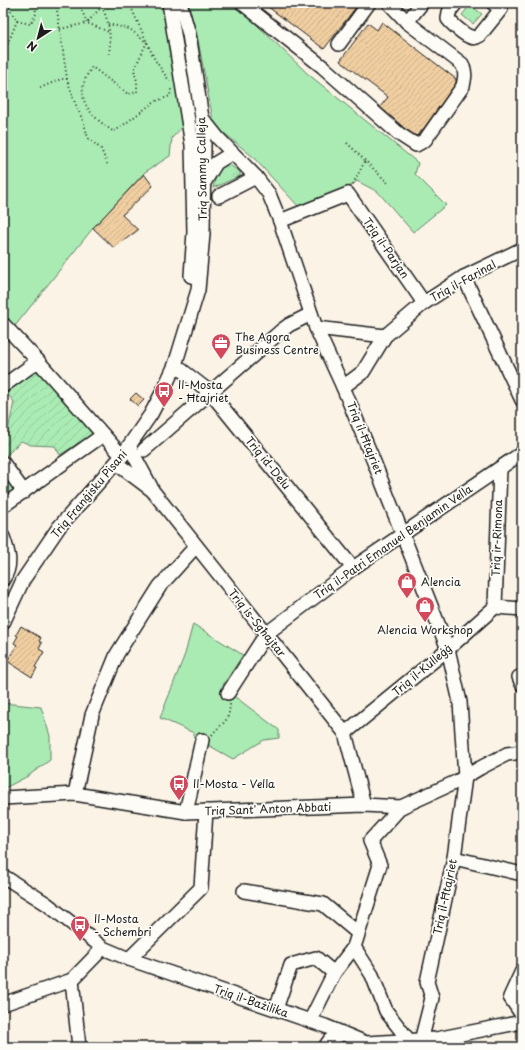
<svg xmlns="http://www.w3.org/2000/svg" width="525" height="1050" font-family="'Playpen Sans',sans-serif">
  <defs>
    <pattern id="park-crowns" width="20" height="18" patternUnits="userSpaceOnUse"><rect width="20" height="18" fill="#aaebb4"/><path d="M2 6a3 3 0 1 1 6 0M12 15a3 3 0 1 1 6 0" fill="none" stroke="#92c99a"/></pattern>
    <pattern id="garden-furrows" width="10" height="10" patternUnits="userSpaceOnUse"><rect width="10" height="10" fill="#aaebb4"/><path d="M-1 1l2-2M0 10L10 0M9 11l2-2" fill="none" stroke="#92c99a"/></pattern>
    <pattern id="building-hatch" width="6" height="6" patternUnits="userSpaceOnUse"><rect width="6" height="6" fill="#f0cea1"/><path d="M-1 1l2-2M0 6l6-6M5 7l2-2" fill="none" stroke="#cdb08a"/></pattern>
  </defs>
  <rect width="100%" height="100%" fill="#faf3e6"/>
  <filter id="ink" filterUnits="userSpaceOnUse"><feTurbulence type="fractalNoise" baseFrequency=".025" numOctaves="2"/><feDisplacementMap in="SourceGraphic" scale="8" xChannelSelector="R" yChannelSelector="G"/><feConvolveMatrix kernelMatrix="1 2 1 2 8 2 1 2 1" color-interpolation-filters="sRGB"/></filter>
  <g filter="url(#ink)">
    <g fill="#aaebb4" stroke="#638468">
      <path d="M3,3H163L184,125L172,138L170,156L145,172L93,228L15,326L3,314Z"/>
      <path d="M188,3H234L308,74L418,163L415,174L446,205L413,232L378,192L357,181L348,188L299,207L252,156L218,128L213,120L198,40Z"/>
      <path d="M470,5L482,14L473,24L462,15Z"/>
      <path d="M179,21L192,77L198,134L188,94Z"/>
      <path d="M193,624L243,655L221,688L238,699L279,730V738L264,740L233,759L194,737V733L160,718L185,654Z"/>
      <path d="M3,703L41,707L50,736V760L28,776L3,789Z"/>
    </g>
    <g fill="url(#park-crowns)" stroke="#638468">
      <path d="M228,164L240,172V176L213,188L218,167Z"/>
      <path d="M3,470L17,488L3,496Z"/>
    </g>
    <path fill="url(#garden-furrows)" stroke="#638468" d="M40,367L97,431L60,455L55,446L31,445L21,441L4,458L3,439L7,435L14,402L6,392Z"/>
    <g fill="url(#building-hatch)" stroke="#1c1c1c">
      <path d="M263,3H359L324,49Z"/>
      <path d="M382,22L456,79V83L424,128L419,134L416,136L404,128L380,107L388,97L340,61L368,23L377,30Z"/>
      <path d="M144,174L153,186L122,215L138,230L114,248L93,228Z"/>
      <path d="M136,393L144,400L138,406L130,399Z"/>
      <path d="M21,626L41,638L39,641L42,643L39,649L44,652L35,667L37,668L32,677L7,661L17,645L14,643L18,636L16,635Z"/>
    </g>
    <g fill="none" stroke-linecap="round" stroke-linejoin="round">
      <defs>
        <g id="minor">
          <path d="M169,3L192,145L194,232L191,276"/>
          <path d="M242,3L323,67L399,134L416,145L425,140L463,86C465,77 466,72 462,64L407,22L389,3"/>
          <path d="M456,3L449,12L448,19C452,24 465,36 471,37C475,39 477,37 480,35L501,9L493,3"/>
          <path d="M407,22L422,3"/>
          <path d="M339,44L369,3"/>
          <path d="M202,118L218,138L256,177L269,194L280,221L316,328L343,387L372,457L448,649L460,702L465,777L454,858L427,982L432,998L421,1041"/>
          <path d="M205,181L216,163L229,155"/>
          <path d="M219,196L256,177"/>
          <path d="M280,221L348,194L424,303"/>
          <path d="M464,277L522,400"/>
          <path d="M3,324L38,361L122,456"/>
          <path d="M316,328L385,336"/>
          <path d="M175,365L210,392L353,568"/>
          <path d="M3,386L38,361"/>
          <path d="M343,387L363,372L385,336L424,303L464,277L522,249"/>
          <path d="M129,446L151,487"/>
          <path d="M144,450L281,331L289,325L311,314"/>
          <path d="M3,463L24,492"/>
          <path d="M116,463L152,490L345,733L364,805"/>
          <path d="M3,506L103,435"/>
          <path d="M3,537C8,551 13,565 3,579"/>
          <path d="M495,607L500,469"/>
          <path d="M3,623L23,580L59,527L122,456L151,414L162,393L175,365L198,290L203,234L204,144L202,118L189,34L180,3"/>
          <path d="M519,677L522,684"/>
          <path d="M228,693L266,634L353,568L522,453"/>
          <path d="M345,733L448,649L495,607L522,609"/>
          <path d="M75,794L92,715L117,654L160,586L196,546"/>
          <path d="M3,798L75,794L186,812L364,805L401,807L456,782L480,768L507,754L522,752"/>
          <path d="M186,812L202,740"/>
          <path d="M454,858L522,874"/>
          <path d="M3,876L47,904L103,948L129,959L325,1026L366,1043L436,1039L522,1022"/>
          <path d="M244,891L323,904L358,933"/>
          <path d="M354,947L372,975L386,1011L410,1042L411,1047"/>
          <path d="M129,959L201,888L206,811"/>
          <path d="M522,971L510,997L522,1015"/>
          <path d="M72,980L79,1047"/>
          <path d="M3,1004L72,980L103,948"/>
          <path d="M276,1009L291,965L316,958L334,973"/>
          <path d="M310,1021L334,973L354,947L380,865L370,841L401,807"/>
          <path d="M325,1047L330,1040L342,1034"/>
        </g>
      </defs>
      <use href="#minor" stroke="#1c1c1c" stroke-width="16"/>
      <g stroke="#1c1c1c" stroke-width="2" stroke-dasharray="1 3" stroke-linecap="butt">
        <path d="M56,3L67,79L75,103L84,123L88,138L101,149L108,166"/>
        <path d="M100,3C110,22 111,36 109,57"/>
        <path d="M129,3L155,60L170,82"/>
        <path d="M102,6L87,23L109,32"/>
        <path d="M17,21L30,24L36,14L35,3"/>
        <path d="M108,24L130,29L146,42"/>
        <path d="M60,29L87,23L80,6V3"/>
        <path d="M147,42L134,70L137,81V92L128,94L92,67C71,97 89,115 114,132L154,102L170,96L171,89"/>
        <path d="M3,55L17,21L6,3"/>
        <path d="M40,88L61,79H67"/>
        <path d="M347,143L390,185"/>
        <path d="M353,184L365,161"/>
        <path d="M212,735C221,722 229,725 230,704"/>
      </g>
      <use href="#minor" stroke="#fdfcf7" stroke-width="13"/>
    </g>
  </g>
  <defs>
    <symbol id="office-pin" viewBox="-11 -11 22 30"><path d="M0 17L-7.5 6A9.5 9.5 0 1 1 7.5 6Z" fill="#d1495b" stroke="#fdfcf7"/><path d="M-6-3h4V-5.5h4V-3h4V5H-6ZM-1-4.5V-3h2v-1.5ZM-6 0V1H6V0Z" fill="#fff"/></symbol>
    <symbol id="bus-pin" viewBox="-11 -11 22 30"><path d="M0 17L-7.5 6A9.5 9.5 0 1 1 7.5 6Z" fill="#d1495b" stroke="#fdfcf7"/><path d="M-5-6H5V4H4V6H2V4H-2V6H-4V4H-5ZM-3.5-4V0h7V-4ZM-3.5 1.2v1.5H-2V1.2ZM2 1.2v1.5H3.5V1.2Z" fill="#fff"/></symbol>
    <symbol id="shop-pin" viewBox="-11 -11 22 30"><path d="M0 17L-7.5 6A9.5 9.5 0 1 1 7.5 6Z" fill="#d1495b" stroke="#fdfcf7"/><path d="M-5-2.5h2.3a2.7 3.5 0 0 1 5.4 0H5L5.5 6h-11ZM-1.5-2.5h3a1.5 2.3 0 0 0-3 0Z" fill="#fff"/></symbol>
  </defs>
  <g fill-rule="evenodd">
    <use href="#office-pin" x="210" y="332" width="22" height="30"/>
    <use href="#bus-pin" x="153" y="380" width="22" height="30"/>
    <use href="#shop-pin" x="396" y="571" width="22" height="30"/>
    <use href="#shop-pin" x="414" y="595" width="22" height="30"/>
    <use href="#bus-pin" x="168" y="773" width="22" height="30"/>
    <use href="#bus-pin" x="69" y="914" width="22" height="30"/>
  </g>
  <g text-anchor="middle" stroke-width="3.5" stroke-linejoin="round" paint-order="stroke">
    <g font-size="11" fill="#1c1c1c" stroke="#fdfcf7">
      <text transform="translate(202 169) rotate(-91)" y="4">Triq Sammy Calleja</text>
      <text transform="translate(386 248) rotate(55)" y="4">Triq il-Parjan</text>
      <text transform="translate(463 281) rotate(-29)" y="4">Triq il-Farinal</text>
      <text transform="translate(365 438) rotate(68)" y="4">Triq il-Ħtajriet</text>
      <text transform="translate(268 463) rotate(51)" y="4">Triq id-Delu</text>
      <text transform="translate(89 494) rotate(-50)" y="4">Triq Franġisku Pisani</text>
      <text transform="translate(497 538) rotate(-88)" y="4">Triq ir-Rimona</text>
      <text transform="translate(393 542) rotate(-35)" y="4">Triq il-Patri Emanuel Benjamin Vella</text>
      <text transform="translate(257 623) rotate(51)" y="4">Triq is-Sgħajtar</text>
      <text transform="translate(422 670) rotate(-40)" y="4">Triq il-Kulleġġ</text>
      <text transform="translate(268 809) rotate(-2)" y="4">Triq Sant' Anton Abbati</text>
      <text transform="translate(445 897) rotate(-78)" y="4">Triq il-Ħtajriet</text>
      <text transform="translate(251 1001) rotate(19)" y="4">Triq il-Bażilika</text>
    </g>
    <g font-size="11" fill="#1c1c1c" stroke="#fdfcf7" text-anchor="start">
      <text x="235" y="341">The Agora<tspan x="235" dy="13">Business Centre</tspan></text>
      <text x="178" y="389">Il-Mosta<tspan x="178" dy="13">- Ħtajriet</tspan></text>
      <text x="421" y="586">Alencia</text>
      <text x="425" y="634" text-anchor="middle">Alencia Workshop</text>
      <text x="193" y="788">Il-Mosta - Vella</text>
      <text x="94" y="923">Il-Mosta<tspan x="94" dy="13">- Schembri</tspan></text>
    </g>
  </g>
  <rect width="525" height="1050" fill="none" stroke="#fdfcf7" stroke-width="16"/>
  <rect x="8" y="8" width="509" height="1034" fill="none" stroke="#1c1c1c" stroke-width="1.5" filter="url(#ink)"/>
  <g transform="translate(38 38) rotate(216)" stroke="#fdfcf7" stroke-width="3" paint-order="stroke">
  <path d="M0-3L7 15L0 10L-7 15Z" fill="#1c1c1c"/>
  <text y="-6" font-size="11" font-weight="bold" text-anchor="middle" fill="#1c1c1c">N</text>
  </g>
</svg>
